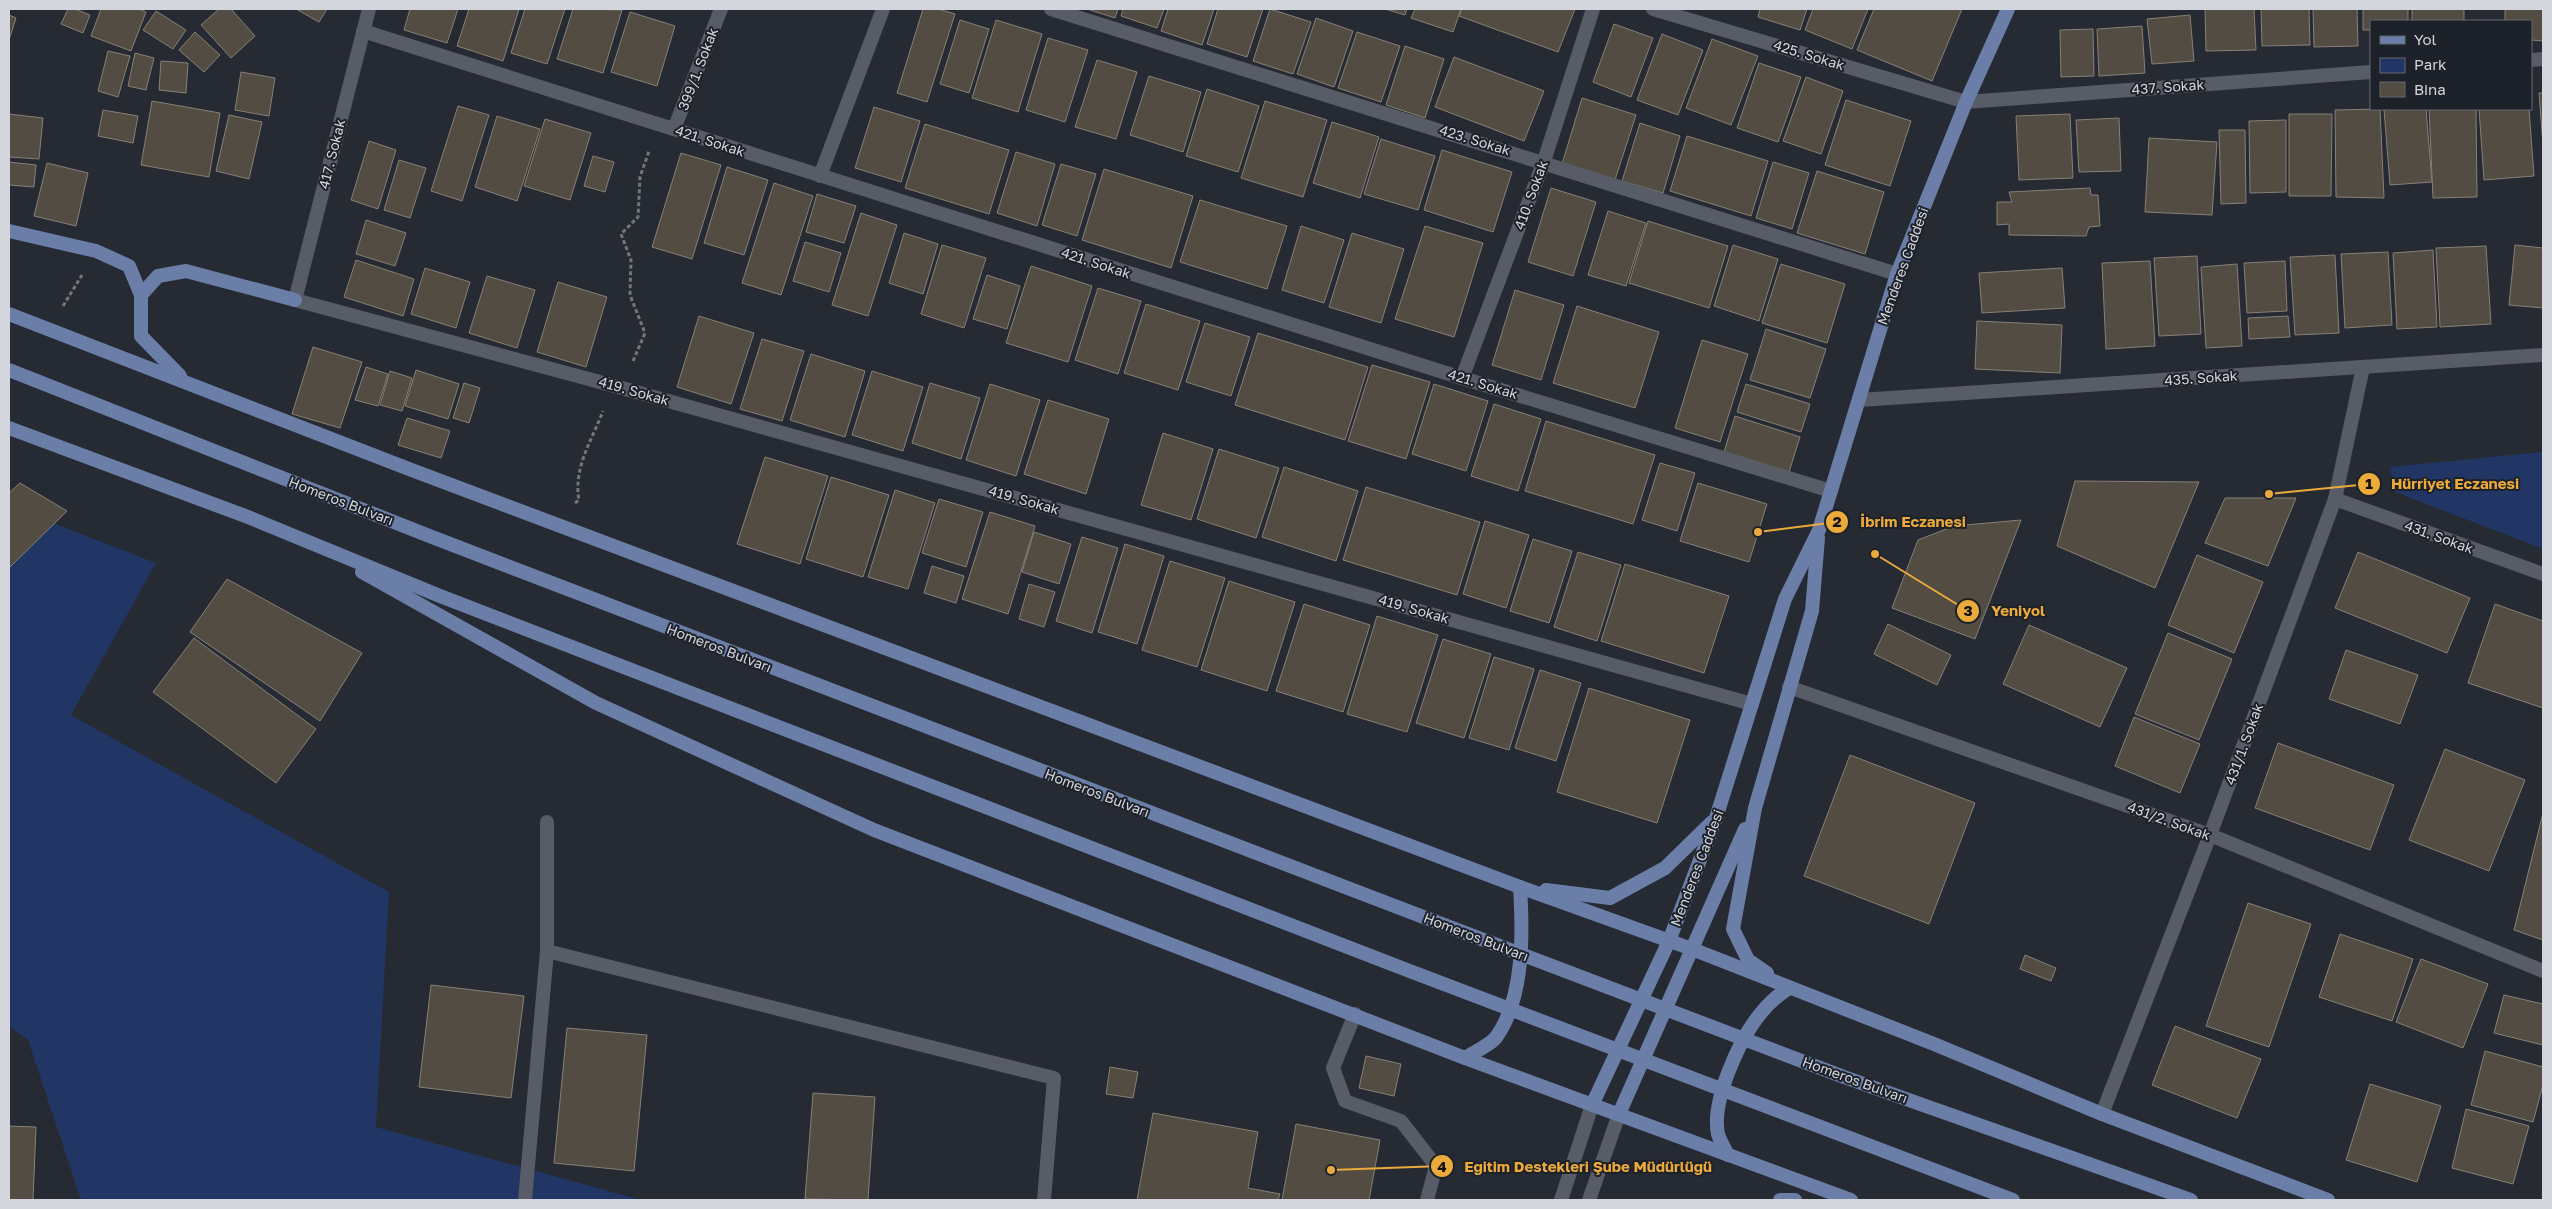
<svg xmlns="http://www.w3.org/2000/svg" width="2552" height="1209" font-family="'Golos Text',sans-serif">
  <rect width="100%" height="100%" fill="#262a33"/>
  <g fill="#213664">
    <path d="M2543,452V549L2395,492L2390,467Z"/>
    <path d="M9,506L156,563L71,715L389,892L376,1127L641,1200H81L28,1040L9,1026Z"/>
  </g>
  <g fill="#524c43" stroke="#878077">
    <path d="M68,9H75L90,15L83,33L61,24Z"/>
    <path d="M101,9H139L146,12L131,51L91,36Z"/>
    <path d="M219,9H231L255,36L231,58L201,25Z"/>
    <path d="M296,9H327L319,22Z"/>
    <path d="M410,9H458L447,43L404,30Z"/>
    <path d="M469,9H519L503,61L457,46Z"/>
    <path d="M525,9H565L547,64L511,53Z"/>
    <path d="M573,9L622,10L603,73L557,59Z"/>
    <path d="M923,9H938L955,14L927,102L897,93Z"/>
    <path d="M1087,9H1118L1115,18Z"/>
    <path d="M1123,9H1164L1157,28L1121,16Z"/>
    <path d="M1168,9H1214L1202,45L1161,31Z"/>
    <path d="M1218,9H1263L1247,57L1207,44Z"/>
    <path d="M1270,9L1311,22L1293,74L1253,61Z"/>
    <path d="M1385,9H1407L1405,15Z"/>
    <path d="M1415,9H1461L1453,32L1411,18Z"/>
    <path d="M1462,9H1575L1558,52L1459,16Z"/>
    <path d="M1760,9H1807L1800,30L1758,17Z"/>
    <path d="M1813,9H1868L1852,49L1805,30Z"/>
    <path d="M1874,9H1962L1932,81L1857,50Z"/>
    <path d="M2205,9H2254L2256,50L2206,51Z"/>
    <path d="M2261,9H2309L2310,45L2262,46Z"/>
    <path d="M2313,9H2357L2358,46L2314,47Z"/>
    <path d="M2363,9H2408V21H2371V30H2363Z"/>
    <rect x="2412" y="9" width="52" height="12"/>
    <path d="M2505,9H2543V41L2531,40V21H2505Z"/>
    <path d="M156,11L186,30L173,49L143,30Z"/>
    <path d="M630,12L675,26L657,86L611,72Z"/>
    <path d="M9,15L16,18L9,40Z"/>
    <path d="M2190,15L2194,61L2152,64L2147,19Z"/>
    <path d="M1316,18L1353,31L1334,87L1297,74Z"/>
    <path d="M960,20L989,29L969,93L940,84Z"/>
    <path d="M996,20L1042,34L1018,112L972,98Z"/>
    <path d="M1614,24L1653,38L1631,97L1593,82Z"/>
    <path d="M2142,26L2145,73L2099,76L2097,29Z"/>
    <path d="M2093,29L2094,76L2061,77L2060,30Z"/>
    <path d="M195,32L220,55L204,72L179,50Z"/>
    <path d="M1357,32L1400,46L1381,102L1338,88Z"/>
    <path d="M1662,34L1703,50L1678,115L1637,100Z"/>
    <path d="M1048,38L1088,50L1065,122L1026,110Z"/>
    <path d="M1712,39L1758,56L1731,125L1686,108Z"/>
    <path d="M1405,46L1444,59L1425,118L1386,105Z"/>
    <path d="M108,51L130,56L118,97L98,91Z"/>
    <path d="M135,53L154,58L146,90L128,86Z"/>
    <path d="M1454,57L1544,91L1524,141L1435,107Z"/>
    <path d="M1097,60L1137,72L1116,139L1075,127Z"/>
    <path d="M161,61L188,63L186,93L159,90Z"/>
    <path d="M1759,63L1801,77L1778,142L1737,128Z"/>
    <path d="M241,72L275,78L269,116L235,110Z"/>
    <path d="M1149,76L1201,92L1183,152L1130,135Z"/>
    <path d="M1806,77L1843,91L1821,154L1783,141Z"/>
    <path d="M1207,89L1259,106L1238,172L1186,156Z"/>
    <path d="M2539,93H2543V145Z"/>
    <path d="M1582,98L1636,115L1615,180L1562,164Z"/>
    <path d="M1846,100L1911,121L1890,186L1825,165Z"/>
    <path d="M152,101L220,113L209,177L141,165Z"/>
    <path d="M1265,101L1327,120L1303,197L1241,178Z"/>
    <path d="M458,106L489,115L462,201L431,191Z"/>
    <path d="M874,107L920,121L901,182L855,168Z"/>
    <path d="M2380,109L2384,198L2336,197L2335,110Z"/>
    <path d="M2384,109H2426L2432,182L2390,185Z"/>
    <path d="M2429,109H2476L2477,197L2433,198Z"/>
    <path d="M2479,109H2529L2534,176L2484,180Z"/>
    <path d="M103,110L138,116L133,143L98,136Z"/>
    <path d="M9,114L43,118L39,159L9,157Z"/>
    <path d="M2070,114L2073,178L2019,180L2016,116Z"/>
    <path d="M2289,114H2332L2331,196H2289Z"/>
    <path d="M229,115L262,122L249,179L216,171Z"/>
    <path d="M497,116L540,129L517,201L475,187Z"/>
    <path d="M2119,118L2121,171L2079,172L2076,120Z"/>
    <path d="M545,119L591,133L570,200L524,186Z"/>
    <path d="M2286,120V192L2250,193L2249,121Z"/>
    <path d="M1332,122L1379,137L1360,198L1313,183Z"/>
    <path d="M1640,123L1680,136L1663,193L1622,181Z"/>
    <path d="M925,124L1009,150L989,214L905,188Z"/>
    <path d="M2219,130H2245L2246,203L2221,204Z"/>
    <path d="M1687,136L1768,161L1751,216L1670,191Z"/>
    <path d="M2149,138L2217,142L2212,215L2145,212Z"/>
    <path d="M1381,139L1435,156L1418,210L1364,194Z"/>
    <path d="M369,141L396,150L378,209L351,200Z"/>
    <path d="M1442,150L1512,172L1493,232L1424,210Z"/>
    <path d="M1016,152L1055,164L1037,226L997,213Z"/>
    <path d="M681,153L721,165L692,259L652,247Z"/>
    <path d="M593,156L614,162L605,192L584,186Z"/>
    <path d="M399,160L426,168L410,218L384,210Z"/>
    <path d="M9,162L36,165L34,187L9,185Z"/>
    <path d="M1773,162L1809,173L1792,229L1756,218Z"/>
    <path d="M47,163L88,173L76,226L34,216Z"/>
    <path d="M1061,164L1096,174L1077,236L1042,225Z"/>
    <path d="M727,167L768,180L744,255L704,243Z"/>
    <path d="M1104,169L1193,196L1171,268L1082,240Z"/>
    <path d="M1817,171L1884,192L1865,254L1797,233Z"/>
    <path d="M774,183L813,196L781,295L742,283Z"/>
    <path d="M1551,188L1596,202L1573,276L1528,262Z"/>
    <path d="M2090,188L2091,195H2098L2100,226L2089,227L2086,236L2009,235V224L1997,225V202H2012L2009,192Z"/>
    <path d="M817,194L856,206L844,243L806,232Z"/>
    <path d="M1200,200L1287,226L1267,289L1180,262Z"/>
    <path d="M1608,211L1646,223L1626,286L1588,275Z"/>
    <path d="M861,213L897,225L868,316L832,305Z"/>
    <path d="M366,220L406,233L395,266L356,254Z"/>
    <path d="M1648,221L1728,246L1709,308L1629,283Z"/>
    <path d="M1301,226L1344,240L1324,303L1282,290Z"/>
    <path d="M1425,226L1483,243L1454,337L1395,319Z"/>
    <path d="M904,233L938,244L923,294L889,283Z"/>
    <path d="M1352,233L1404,249L1381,323L1329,307Z"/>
    <path d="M805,242L841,253L829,292L793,281Z"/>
    <path d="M942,245L986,258L964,328L921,314Z"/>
    <path d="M1733,245L1778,259L1759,321L1714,306Z"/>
    <path d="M2515,245L2543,248V308L2509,305Z"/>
    <path d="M2486,246L2491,324L2440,327L2436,248Z"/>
    <path d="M2433,250L2437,327L2397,329L2393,253Z"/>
    <path d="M2388,252L2392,325L2345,328L2341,254Z"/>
    <path d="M2335,255L2339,333L2295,335L2290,257Z"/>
    <path d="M2197,256L2201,334L2159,336L2154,258Z"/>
    <path d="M356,260L414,279L403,316L344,297Z"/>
    <path d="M2150,261L2155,346L2106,349L2102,263Z"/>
    <path d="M2285,261L2287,311L2247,313L2244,263Z"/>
    <path d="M1781,264L1845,284L1827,343L1762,323Z"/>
    <path d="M2237,264L2242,346L2206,348L2201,267Z"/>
    <path d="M1031,266L1092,286L1068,362L1006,343Z"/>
    <path d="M425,268L470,282L456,328L411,314Z"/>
    <path d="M2062,268L2065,308L1982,313L1979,273Z"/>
    <path d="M987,275L1020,286L1007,329L973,319Z"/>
    <path d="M487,276L535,290L517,348L469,333Z"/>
    <path d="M558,282L607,297L586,367L537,352Z"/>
    <path d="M1098,288L1141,301L1118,374L1075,360Z"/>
    <path d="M1515,290L1564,305L1541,380L1492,365Z"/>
    <path d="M1146,304L1200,321L1178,390L1124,373Z"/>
    <path d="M1577,306L1659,332L1635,408L1553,383Z"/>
    <path d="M699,316L754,333L731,404L677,387Z"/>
    <path d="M2288,316L2290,337L2249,339L2248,318Z"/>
    <path d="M1977,321L2062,325L2060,373L1975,369Z"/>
    <path d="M1205,323L1250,337L1231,396L1186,382Z"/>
    <path d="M1766,329L1826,349L1810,398L1750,380Z"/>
    <path d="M1258,333L1368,367L1345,440L1235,405Z"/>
    <path d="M762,339L804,351L782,421L740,409Z"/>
    <path d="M1702,340L1748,354L1720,442L1675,428Z"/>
    <path d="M313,347L362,362L340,428L292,414Z"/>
    <path d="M811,354L865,371L845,437L790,420Z"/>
    <path d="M1372,365L1430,382L1406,459L1348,441Z"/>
    <path d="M366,367L388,374L378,406L355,400Z"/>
    <path d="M416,370L459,384L448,419L405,406Z"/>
    <path d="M390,371L412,378L402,411L380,405Z"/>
    <path d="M872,371L923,387L903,451L852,435Z"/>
    <path d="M464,383L480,388L469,423L453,418Z"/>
    <path d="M930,383L980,398L961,459L912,443Z"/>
    <path d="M990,384L1040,400L1016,476L966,460Z"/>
    <path d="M1434,384L1488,401L1466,471L1412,454Z"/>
    <path d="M1746,384L1810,404L1801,432L1737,412Z"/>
    <path d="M1048,400L1109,419L1086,494L1024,474Z"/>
    <path d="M1494,404L1541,419L1518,491L1471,476Z"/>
    <path d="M1735,416L1800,437L1789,472L1724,452Z"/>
    <path d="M407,418L450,431L441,458L398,445Z"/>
    <path d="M1546,421L1655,455L1633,524L1525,491Z"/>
    <path d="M1163,433L1213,449L1191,520L1141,505Z"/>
    <path d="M1219,449L1279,468L1256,538L1197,519Z"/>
    <path d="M765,457L828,476L800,564L737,544Z"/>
    <path d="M1660,463L1695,473L1677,531L1642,520Z"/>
    <path d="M1284,467L1358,491L1336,561L1262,537Z"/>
    <path d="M831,477L889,495L863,577L806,559Z"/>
    <path d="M2075,481L2199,482L2155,588L2057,546Z"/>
    <path d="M20,483L67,511L9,568V493Z"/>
    <path d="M1698,483L1767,504L1749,562L1680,541Z"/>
    <path d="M1366,487L1480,522L1457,595L1343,560Z"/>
    <path d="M895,490L935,503L908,589L868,577Z"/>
    <path d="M2225,498H2296L2268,566L2205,543Z"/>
    <path d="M939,499L983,512L966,567L922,553Z"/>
    <path d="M990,512L1035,526L1008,614L962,599Z"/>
    <path d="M2021,520L1975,639L1892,608L1918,540L1954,526Z"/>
    <path d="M1485,521L1529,535L1506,608L1463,594Z"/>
    <path d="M1034,532L1071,544L1059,584L1022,572Z"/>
    <path d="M1082,537L1118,548L1092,633L1056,621Z"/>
    <path d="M1533,539L1572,551L1549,623L1510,611Z"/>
    <path d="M1125,544L1164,556L1137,644L1098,632Z"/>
    <path d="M1578,552L1621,565L1597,641L1554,627Z"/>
    <path d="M2358,552L2470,598L2447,653L2335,608Z"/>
    <path d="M2197,555L2263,582L2234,653L2168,625Z"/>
    <path d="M1170,561L1225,578L1197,667L1142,650Z"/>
    <path d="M1625,564L1729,596L1704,673L1601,641Z"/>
    <path d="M932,566L964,576L956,603L924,593Z"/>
    <path d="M227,579L362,653L320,721L190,632Z"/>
    <path d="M1229,581L1295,602L1267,691L1201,670Z"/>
    <path d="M1029,584L1055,592L1044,627L1019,619Z"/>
    <path d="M1304,604L1370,625L1343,712L1276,691Z"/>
    <path d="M2495,604L2543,621V708L2468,683Z"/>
    <path d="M1377,616L1438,635L1407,732L1347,714Z"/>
    <path d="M1888,624L1951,655L1937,685L1874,654Z"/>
    <path d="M2029,625L2127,668L2100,727L2003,684Z"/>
    <path d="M2168,633L2232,659L2199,740L2135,714Z"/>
    <path d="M194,638L316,729L276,783L153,692Z"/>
    <path d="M1443,639L1491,654L1464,738L1416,723Z"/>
    <path d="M2346,650L2418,675L2400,724L2329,699Z"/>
    <path d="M1494,657L1534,669L1509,750L1469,738Z"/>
    <path d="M1540,670L1581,683L1556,761L1515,748Z"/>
    <path d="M1589,688L1690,720L1657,823L1557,792Z"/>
    <path d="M2134,717L2200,744L2180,793L2115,766Z"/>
    <path d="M2278,743L2394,785L2370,850L2255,808Z"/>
    <path d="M2445,749L2525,780L2489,871L2409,840Z"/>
    <path d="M1850,755L1975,803L1929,924L1804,876Z"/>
    <path d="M2543,813V940L2514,930Z"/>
    <path d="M2248,903L2311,924L2269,1047L2206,1026Z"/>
    <path d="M2340,934L2413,959L2392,1021L2319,997Z"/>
    <path d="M2025,955L2056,968L2051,981L2020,969Z"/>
    <path d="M2421,959L2488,984L2463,1048L2396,1022Z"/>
    <path d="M431,985L524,996L511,1098L419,1087Z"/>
    <path d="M2504,995L2543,1004V1045L2494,1033Z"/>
    <path d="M2175,1026L2261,1059L2237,1118L2152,1085Z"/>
    <path d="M567,1028L647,1035L634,1171L554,1163Z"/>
    <path d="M2485,1051L2543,1067V1085L2533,1122L2471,1105Z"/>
    <path d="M1366,1056L1401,1064L1394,1096L1359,1088Z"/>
    <path d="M1110,1067L1138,1072L1133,1098L1106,1094Z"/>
    <path d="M2370,1084L2441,1106L2417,1182L2346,1160Z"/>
    <path d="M813,1093L875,1097L868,1200L805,1199Z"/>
    <path d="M2466,1109L2529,1126L2513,1184L2452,1168Z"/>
    <path d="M1153,1113L1258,1132L1248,1188L1280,1194L1278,1200H1137Z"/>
    <path d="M1296,1124L1380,1140L1369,1200H1282Z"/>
    <path d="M9,1126L36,1127L33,1200H9Z"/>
  </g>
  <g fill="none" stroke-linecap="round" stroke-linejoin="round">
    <g stroke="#72767d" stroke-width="3" stroke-dasharray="4 2.5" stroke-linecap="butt">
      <path d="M63,306L82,275"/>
      <path d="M633,361L645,333L630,295L631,260L621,234L638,217L640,177L649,151"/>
      <path d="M575,503L579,500C573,468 592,440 603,411"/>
    </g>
    <g stroke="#575c66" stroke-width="14">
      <path d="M547,822V951L1054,1078L1044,1200"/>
      <path d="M1355,1014L1333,1068L1345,1101L1401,1121L1436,1166L1427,1200"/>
      <path d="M525,1200L547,951"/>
    </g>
    <g stroke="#575c66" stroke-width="14">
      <path d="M369,9L295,300L622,388L1752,704"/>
      <path d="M1051,9L1897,274"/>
      <path d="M1653,9L1966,102L2371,72"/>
      <path d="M363,31L1462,378L1831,491"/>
      <path d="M2531,60L2543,59"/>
      <path d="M820,176L883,9"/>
      <path d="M1462,378L1544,161L1593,9"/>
      <path d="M1859,400L2543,355"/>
      <path d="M2335,499L2543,574"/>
      <path d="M1789,687L2210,835L2543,971"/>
      <path d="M2102,1114L2210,835L2335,499L2363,367"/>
    </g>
    <path stroke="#575c66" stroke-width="14" d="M674,129L721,9"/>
    <g stroke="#575c66" stroke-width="14">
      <path d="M1561,1200L1592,1105"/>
      <path d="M1589,1200L1619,1114"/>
    </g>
    <g stroke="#6a7ea7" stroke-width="14">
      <path d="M9,231L96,251L129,266L141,295"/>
      <path d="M9,314L409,469L1520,887L1692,949L1934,1044L2102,1114L2328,1200"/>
      <path d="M9,370L432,537L1426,918L1844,1077L2191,1200"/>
      <path d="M180,376L141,336V295L158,276L186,271L295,300"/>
      <path d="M9,428L248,517L440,596L1407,970L2013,1200"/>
      <path d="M362,572L596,703L874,830L1465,1058L1851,1200"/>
      <path d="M1546,890L1610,898L1665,868L1712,822"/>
      <path d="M1767,973L1748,960L1733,929L1755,808L1812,611L1818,538"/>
      <path d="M1465,1058C1474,1052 1491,1045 1497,1036C1524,997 1523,933 1520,887"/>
      <path d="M1592,1105L1669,941L1716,818L1785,599L1819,530L1897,274L1966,102L2008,9"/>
      <path d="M1619,1114L1745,829"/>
      <path d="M1728,1155C1725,1149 1720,1141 1718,1134C1711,1101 1740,1038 1761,1013C1769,1003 1778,995 1789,988"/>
      <path d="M1780,1200H1795"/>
    </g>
  </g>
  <g text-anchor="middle" stroke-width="4" stroke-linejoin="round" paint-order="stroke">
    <g font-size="14" fill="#d3d6dc" stroke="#1d2129">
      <text transform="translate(1809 55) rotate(17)" y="5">425. Sokak</text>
      <text transform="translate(698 69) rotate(-69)" y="5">399/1. Sokak</text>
      <text transform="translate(2168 87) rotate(-4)" y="5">437. Sokak</text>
      <text transform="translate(1475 140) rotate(17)" y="5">423. Sokak</text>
      <text transform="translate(710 141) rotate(18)" y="5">421. Sokak</text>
      <text transform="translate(332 154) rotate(-76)" y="5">417. Sokak</text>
      <text transform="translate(1531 195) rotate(-70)" y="5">410. Sokak</text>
      <text transform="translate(1096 263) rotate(18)" y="5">421. Sokak</text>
      <text transform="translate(1903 266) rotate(-70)" y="5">Menderes Caddesi</text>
      <text transform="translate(2201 378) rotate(-4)" y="5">435. Sokak</text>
      <text transform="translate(1483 384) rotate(17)" y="5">421. Sokak</text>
      <text transform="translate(634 391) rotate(16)" y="5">419. Sokak</text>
      <text transform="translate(1024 500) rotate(16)" y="5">419. Sokak</text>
      <text transform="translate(341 501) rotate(21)" y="5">Homeros Bulvarı</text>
      <text transform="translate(2439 537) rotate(20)" y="5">431. Sokak</text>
      <text transform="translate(1414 609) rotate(16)" y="5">419. Sokak</text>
      <text transform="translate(719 648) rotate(21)" y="5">Homeros Bulvarı</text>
      <text transform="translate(2244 744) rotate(-70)" y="5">431/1. Sokak</text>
      <text transform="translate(1097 793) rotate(21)" y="5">Homeros Bulvarı</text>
      <text transform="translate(2169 821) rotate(20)" y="5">431/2. Sokak</text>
      <text transform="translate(1697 868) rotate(-69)" y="5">Menderes Caddesi</text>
      <text transform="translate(1476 937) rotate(21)" y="5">Homeros Bulvarı</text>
      <text transform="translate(1855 1080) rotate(20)" y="5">Homeros Bulvarı</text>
    </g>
  </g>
  <path fill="none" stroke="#ebaa39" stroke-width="2" d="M2269 494L2369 484M1758 532L1837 522M1875 554L1968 611M1331 1170L1442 1166"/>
  <g fill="#ebaa39" stroke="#1d2129" stroke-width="2">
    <circle cx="2269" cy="494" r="5"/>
    <circle cx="1758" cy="532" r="5"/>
    <circle cx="1875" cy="554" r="5"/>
    <circle cx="1331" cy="1170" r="5"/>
    <circle cx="2369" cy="484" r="12"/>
    <circle cx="1837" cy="522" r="12"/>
    <circle cx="1968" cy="611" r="12"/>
    <circle cx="1442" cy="1166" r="12"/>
  </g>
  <g font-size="15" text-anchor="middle" font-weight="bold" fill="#111">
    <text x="2369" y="489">1</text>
    <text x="1837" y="527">2</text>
    <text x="1968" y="616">3</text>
    <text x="1442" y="1172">4</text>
  </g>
  <g font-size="15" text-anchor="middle" font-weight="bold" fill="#ebaa39" stroke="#1d2129" stroke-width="4" stroke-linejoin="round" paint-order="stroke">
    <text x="2455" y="489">Hürriyet Eczanesi</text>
    <text x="1913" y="527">İbrim Eczanesi</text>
    <text x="2018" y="616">Yeniyol</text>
    <text x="1588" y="1172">Eğitim Destekleri Şube Müdürlüğü</text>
  </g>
  <rect width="2552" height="1209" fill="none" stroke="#d3d6dc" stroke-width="20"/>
  <rect x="2370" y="20" width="162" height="90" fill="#1d2129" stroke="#666971"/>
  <rect x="2380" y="36" width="25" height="8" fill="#6a7ea7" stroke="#666971"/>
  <text x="2414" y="45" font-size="15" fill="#d3d6dc">Yol</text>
  <rect x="2380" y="58" width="25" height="15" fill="#213664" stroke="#666971"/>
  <text x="2414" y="70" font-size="15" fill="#d3d6dc">Park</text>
  <rect x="2380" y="82" width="25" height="15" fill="#524c43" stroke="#666971"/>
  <text x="2414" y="95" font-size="15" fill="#d3d6dc">Bina</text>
</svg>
